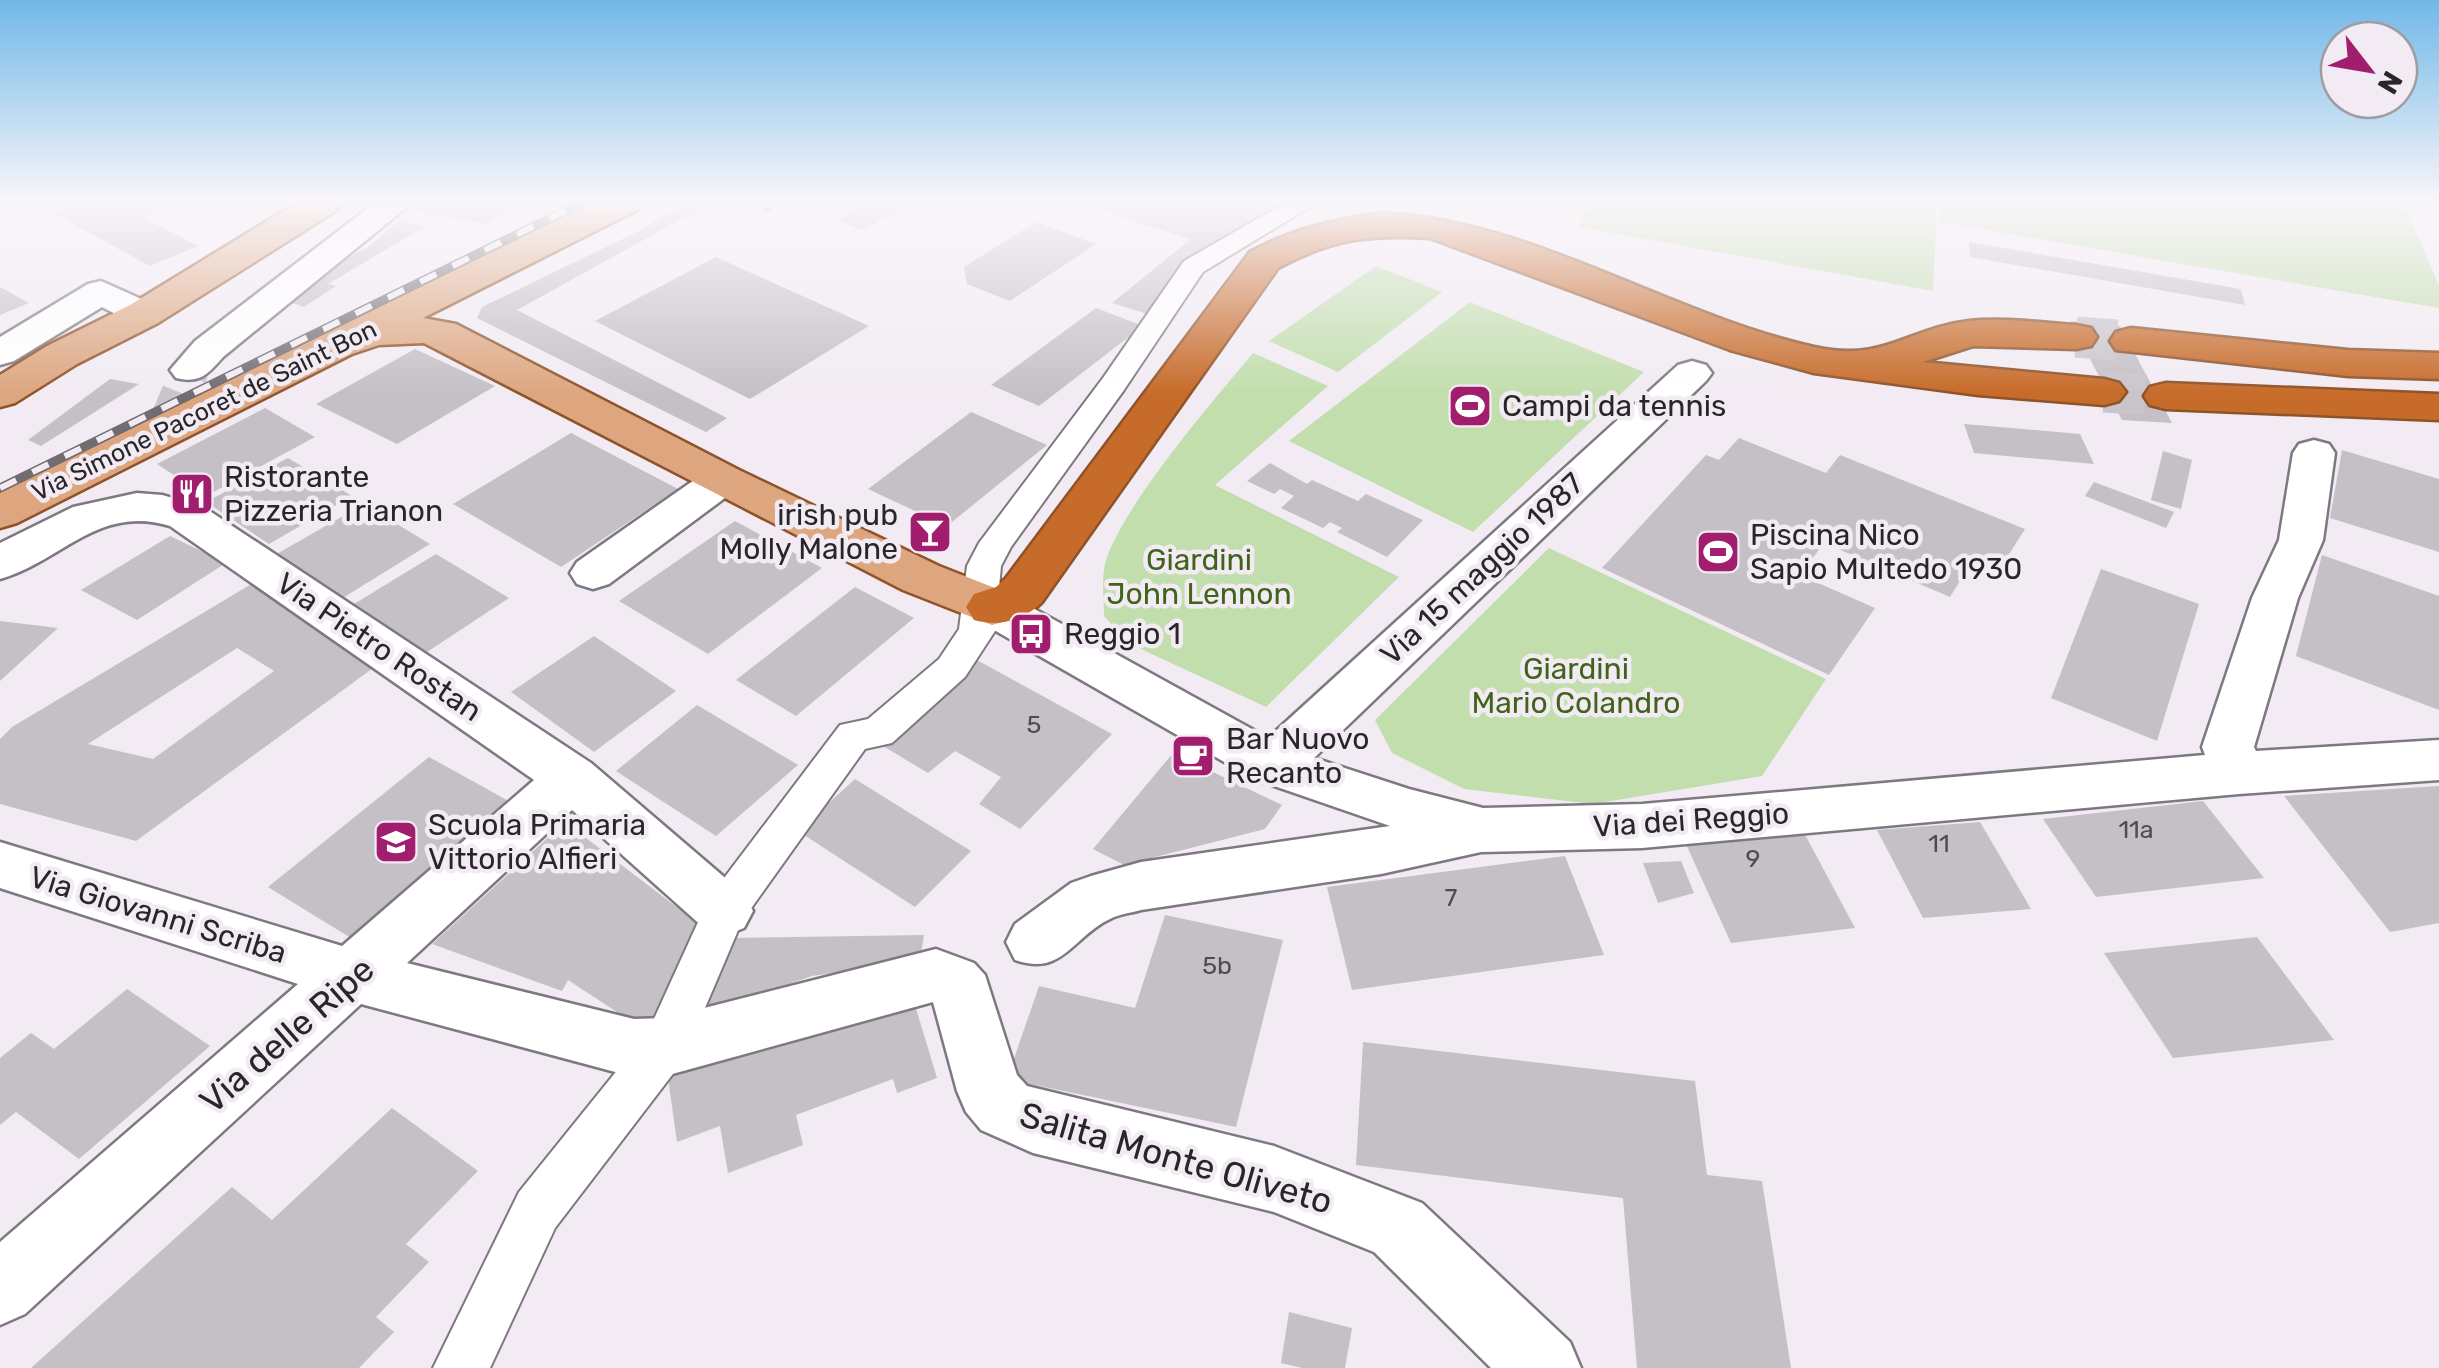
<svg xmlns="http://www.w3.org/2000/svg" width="2439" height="1368" font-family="Rubik,sans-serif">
  <rect width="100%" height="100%" fill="#f2ebf3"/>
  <g fill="#c2dead">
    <path d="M1589,202H1937L1933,291L1579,227Z"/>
    <path d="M1941,202H2403L2439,286V308L1939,222Z"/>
    <path d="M1376,266L1442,292L1338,372L1269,341Z"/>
    <path d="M1470,302L1644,372L1473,532L1289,441Z"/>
    <path d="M1253,353L1328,386L1215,485L1399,577L1266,707L1130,644L1104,616C1104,601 1102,584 1104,569C1112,518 1217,396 1253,353Z"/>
    <path d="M1549,548L1826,679L1762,776L1593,804L1464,789L1392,753L1375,720Z"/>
  </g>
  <g fill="#c5bfc6" fill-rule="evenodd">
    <path d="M79,202H182L144,218L198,246L150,266L53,213Z"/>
    <path d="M422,202H468L464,206L479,208L486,202H518L485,224L412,211Z"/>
    <path d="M687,202H712L517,310L727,418L706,432L477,318L482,307L635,233Z"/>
    <path d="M868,202H897L906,206L862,230L837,220Z"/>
    <path d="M1260,202L1277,208L1151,315L1112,303L1191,239L1077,203Z"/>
    <path d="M400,220L424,227L328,284L336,286L304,307L281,299L311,276L367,248Z"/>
    <path d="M1036,222L1096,244L1010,301L967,284L964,267Z"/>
    <path d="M1969,242L2241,289L2245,305L1970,257Z"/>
    <path d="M716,257L869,326L750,399L595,321Z"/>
    <path d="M0,287L29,303L0,315Z"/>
    <path d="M1096,308L1143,326L1039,406L991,385Z"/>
    <path d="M2070,321L2120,326L2172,423L2122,420Z"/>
    <path d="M415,349L495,386L397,444L316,404Z"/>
    <path d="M110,379L139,384L41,446L28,440Z"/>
    <path d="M265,408L315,437L206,496L157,464Z"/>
    <path d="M971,412L1047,445L947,526L868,489Z"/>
    <path d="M1964,424L2080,434L2094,464L1974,453Z"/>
    <path d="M571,433L678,489L561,567L453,504Z"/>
    <path d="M1739,438L1826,473L1840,455L2025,529L1999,570L1973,560L1950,597L1824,543L1800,575L1875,608L1829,675L1602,568L1706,455L1719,460Z"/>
    <path d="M2342,450L2439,479V552L2330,518Z"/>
    <path d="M2163,451L2192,460L2181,509L2151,500Z"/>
    <path d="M288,458L352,496L269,544L206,502Z"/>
    <path d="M1270,463L1307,484L1312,480L1358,501L1366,494L1423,520L1387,557L1337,532L1342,528L1330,522L1323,528L1281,508L1294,496L1280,489L1274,494L1247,481Z"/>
    <path d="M2094,482L2174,512L2166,528L2085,496Z"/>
    <path d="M364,504L430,544L341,599L275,555Z"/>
    <path d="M735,521L822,568L708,654L619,601Z"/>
    <path d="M170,536L226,563L137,620L81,590Z"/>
    <path d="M436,554L509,598L427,652L354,604Z"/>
    <path d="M2322,555L2439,596V710L2296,656Z"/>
    <path d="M2101,569L2199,604L2157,741L2051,698Z"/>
    <path d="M258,580L380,663L136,841L0,804V739L12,727ZM237,648L274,671L153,759L88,744Z"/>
    <path d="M855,587L914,618L796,716L736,680Z"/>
    <path d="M0,621L58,628L0,681Z"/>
    <path d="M594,636L676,691L594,752L511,692Z"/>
    <path d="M975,659L1112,734L1020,829L979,804L1001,777L955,751L928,773L878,743Z"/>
    <path d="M697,705L798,765L716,836L616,771Z"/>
    <path d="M1173,753L1282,805L1265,829L1124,865L1093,849Z"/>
    <path d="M429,757L516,805L359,943L268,887Z"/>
    <path d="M855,779L971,851L915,907L798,831Z"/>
    <path d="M2439,786V923L2390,932L2284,796Z"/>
    <path d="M2203,801L2264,878L2096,897L2043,819Z"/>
    <path d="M565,822L699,924L646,1031L568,980L562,991L432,944Z"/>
    <path d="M1980,822L2031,909L1923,918L1877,830Z"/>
    <path d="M1802,829L1855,928L1731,943L1685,842Z"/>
    <path d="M1565,856L1604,955L1352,990L1327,887Z"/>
    <path d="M1681,861L1694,893L1658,903L1643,863Z"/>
    <path d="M1165,915L1283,940L1236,1127L1007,1079L1039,986L1135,1008Z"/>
    <path d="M924,935L920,960L812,976L686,1021L723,938Z"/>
    <path d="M2257,937L2334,1040L2173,1058L2104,953Z"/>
    <path d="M127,989L210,1046L79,1159L16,1112L0,1125V1058L31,1033L54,1049Z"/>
    <path d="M911,992L937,1078L897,1093L893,1079L796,1115L803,1145L728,1173L720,1126L677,1142L668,1078Z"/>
    <path d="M1363,1042L1695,1081L1707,1175L1762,1181L1791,1368H1637L1623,1198L1356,1165Z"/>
    <path d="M392,1108L478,1171L406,1244L429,1262L376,1317L394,1332L359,1368H31L232,1187L272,1220Z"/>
    <path d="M1289,1312L1352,1328L1345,1368H1302L1281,1363Z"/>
  </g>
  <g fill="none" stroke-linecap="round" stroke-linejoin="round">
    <path stroke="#cac4cb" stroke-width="38" stroke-dasharray="38 19" stroke-linecap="butt" d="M166,428L190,370"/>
    <g stroke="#cac4cb" stroke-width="41" stroke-dasharray="41 21" stroke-linecap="butt">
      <path d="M2076,337L2131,341"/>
      <path d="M2104,392L2166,396"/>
    </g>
    <defs>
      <path id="pedestrian" d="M1287,202H1318L1203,272L1124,390L1011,547L1001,566L995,631L965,677L892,743L865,749L742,921L682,1062L555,1228L490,1368H433L519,1192L648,1032L709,898L840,725L868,719L939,659L959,629L967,566L979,543L1103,378L1184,261Z"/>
      <g id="minor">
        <path d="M376,202H413L223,357C208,374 200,384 176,378L170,370L195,341Z"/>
        <path d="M101,281L157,306L163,314L157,322L144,325L131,322L102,307L14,361L0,365V337L88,284Z"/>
        <path d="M1692,361L1706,365L1712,373L1706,381L1314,758L1409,789L1483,808L1642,804L2205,755L2202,747L2252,598L2279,540L2293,453L2299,444L2314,440L2329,444L2335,453L2323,540L2298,598L2254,747L2256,751L2439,740V780L2239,794L1642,848L1481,852L1381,874L1141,910C1131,913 1119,914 1110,919C1073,936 1063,977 1015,960L1006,942L1015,924L1071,883L1091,876L1141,862L1390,826L1254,779L975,619L968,607L975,595L992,591L1009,595L1268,738L1678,365Z"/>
        <path d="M722,467L737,471L743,480L737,489L609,584L593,589L577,584L570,573L577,562L707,471Z"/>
        <path d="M137,493L162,495L202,506L591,763L744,894L753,911L744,928L724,936L704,928L572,810L407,963L634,1019L665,1018L936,949L974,963L985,975L1017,1075L1027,1086L1274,1146L1422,1203L1570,1342L1581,1368H1491L1374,1252L1274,1212L1033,1153L981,1130L966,1112L957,1091L933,1002L665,1076L634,1077L361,1004L25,1314L0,1325V1242L298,984L0,888V842L342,946L534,780L170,526C98,504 61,562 0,579V543L73,507Z"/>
      </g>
      <g id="primary">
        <path d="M298,202H342L337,210L158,323L77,364L15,403L0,407V375L47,346L130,305Z"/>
        <path d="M594,202H642L637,210L423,318L456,324L739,470L939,566L1010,594L1018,607L1010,620L992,625L903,590L424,343L379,345L352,354L17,523L0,528V493Z"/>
      </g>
      <g id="motorway">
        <path d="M1385,213C1536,222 1668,314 1814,347C1885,363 1907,328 1969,321C2003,317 2042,323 2076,325L2091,328L2097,337L2091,346L2076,349L1973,346L1923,362L2104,379L2119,383L2126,392L2119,401L2104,405L1978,395L1814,373L1730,350L1430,238C1369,234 1332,239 1278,268L1042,602C1024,621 997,627 974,620L966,607L974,594L996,587L1006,578L1250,252C1295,228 1335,219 1385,213Z"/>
        <path d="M2131,328L2348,350L2439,353V379L2348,376L2116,350L2110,341L2116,332Z"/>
        <path d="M2166,383L2439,394V420L2166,409L2150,405L2144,396L2150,387Z"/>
      </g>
    </defs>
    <use href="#pedestrian" stroke="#7e7980" stroke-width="4"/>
    <use href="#minor" stroke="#7e7980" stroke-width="5"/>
    <use href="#primary" stroke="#8f532a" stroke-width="5"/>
    <use href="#motorway" stroke="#8f532a" stroke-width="5"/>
    <use href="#pedestrian" fill="#fff" fill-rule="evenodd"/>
    <use href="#minor" fill="#fff" fill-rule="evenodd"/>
    <use href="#primary" fill="#dda67f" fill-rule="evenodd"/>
    <use href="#motorway" fill="#c76b2a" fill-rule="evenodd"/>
    <defs>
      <g id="rail">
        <path d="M767,208L771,202"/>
        <path d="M0,488L583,202"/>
      </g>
    </defs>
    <use href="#rail" stroke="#706c71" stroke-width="9"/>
    <use href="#rail" stroke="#f2ebf3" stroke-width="6" stroke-dasharray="18" stroke-linecap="butt"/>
  </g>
  <linearGradient id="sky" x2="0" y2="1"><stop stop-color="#71b8e8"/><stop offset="0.51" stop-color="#f9f6fa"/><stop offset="1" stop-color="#f9f6fa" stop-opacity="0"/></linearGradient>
  <rect width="2439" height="394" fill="url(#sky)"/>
  <defs>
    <symbol id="stadium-square" viewBox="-11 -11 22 22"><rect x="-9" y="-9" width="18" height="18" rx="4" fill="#a11e6e" stroke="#f2ebf3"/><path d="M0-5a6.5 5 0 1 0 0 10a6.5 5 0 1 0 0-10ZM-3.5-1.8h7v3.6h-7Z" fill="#fff"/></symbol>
    <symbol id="restaurant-square" viewBox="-11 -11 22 22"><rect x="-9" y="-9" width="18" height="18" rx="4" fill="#a11e6e" stroke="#f2ebf3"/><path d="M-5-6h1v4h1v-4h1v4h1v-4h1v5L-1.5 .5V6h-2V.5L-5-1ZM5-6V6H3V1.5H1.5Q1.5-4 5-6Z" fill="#fff"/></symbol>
    <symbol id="bar-square" viewBox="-11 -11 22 22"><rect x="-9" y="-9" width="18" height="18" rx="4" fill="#a11e6e" stroke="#f2ebf3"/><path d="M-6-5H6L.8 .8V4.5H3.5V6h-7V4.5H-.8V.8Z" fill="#fff"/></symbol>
    <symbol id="bus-square" viewBox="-11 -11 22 22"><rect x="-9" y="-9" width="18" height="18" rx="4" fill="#a11e6e" stroke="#f2ebf3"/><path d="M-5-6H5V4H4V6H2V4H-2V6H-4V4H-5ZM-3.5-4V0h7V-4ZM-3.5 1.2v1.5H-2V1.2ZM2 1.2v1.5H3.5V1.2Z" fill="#fff"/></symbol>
    <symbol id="cafe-square" viewBox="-11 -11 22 22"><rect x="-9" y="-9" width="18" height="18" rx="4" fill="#a11e6e" stroke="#f2ebf3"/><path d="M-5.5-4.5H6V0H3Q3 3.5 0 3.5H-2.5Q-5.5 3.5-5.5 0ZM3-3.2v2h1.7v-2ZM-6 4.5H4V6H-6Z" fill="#fff"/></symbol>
    <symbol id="school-square" viewBox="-11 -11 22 22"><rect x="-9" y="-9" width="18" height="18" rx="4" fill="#a11e6e" stroke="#f2ebf3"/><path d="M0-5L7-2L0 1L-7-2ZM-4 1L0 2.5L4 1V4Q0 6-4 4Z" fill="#fff"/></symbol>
  </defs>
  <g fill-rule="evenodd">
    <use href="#stadium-square" x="1445" y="381" width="50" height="50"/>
    <use href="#restaurant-square" x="167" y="469" width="50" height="50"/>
    <use href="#bar-square" x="905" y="507" width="50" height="50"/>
    <use href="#stadium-square" x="1693" y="527" width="50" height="50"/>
    <use href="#bus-square" x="1006" y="609" width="50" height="50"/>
    <use href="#cafe-square" x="1168" y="731" width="50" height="50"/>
    <use href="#school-square" x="371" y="817" width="50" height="50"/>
  </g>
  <g text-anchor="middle" stroke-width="9" stroke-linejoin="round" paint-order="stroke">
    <g font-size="25" fill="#282629" stroke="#f2ebf3">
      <text transform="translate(204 410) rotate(-26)" y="9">Via Simone Pacoret de Saint Bon</text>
    </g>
    <g font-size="25" fill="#4f4c50">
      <text x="1034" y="733">5</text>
      <text x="2136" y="838">11a</text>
      <text x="1939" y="852">11</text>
      <text x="1753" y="867">9</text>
      <text x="1451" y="906">7</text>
      <text x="1217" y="974">5b</text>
    </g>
    <g font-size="30" fill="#282629" stroke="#f2ebf3" text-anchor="start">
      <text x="1502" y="416">Campi da tennis</text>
      <text x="224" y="487">Ristorante<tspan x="224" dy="34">Pizzeria Trianon</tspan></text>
      <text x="898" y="525" text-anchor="end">irish pub<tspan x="898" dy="34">Molly Malone</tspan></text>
      <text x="1750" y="545">Piscina Nico<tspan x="1750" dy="34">Sapio Multedo 1930</tspan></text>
      <text x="1064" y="644">Reggio 1</text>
      <text x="1226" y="749">Bar Nuovo<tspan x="1226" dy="34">Recanto</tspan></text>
      <text x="428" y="835">Scuola Primaria<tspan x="428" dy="34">Vittorio Alfieri</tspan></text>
    </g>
    <g font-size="30" fill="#40641a" stroke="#f2ebf3">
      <text x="1199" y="570">Giardini<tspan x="1199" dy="34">John Lennon</tspan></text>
      <text x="1576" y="679">Giardini<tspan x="1576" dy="34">Mario Colandro</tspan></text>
    </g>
    <g font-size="30" fill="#282629" stroke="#f2ebf3">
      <text transform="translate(1482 569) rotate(-43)" y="10">Via 15 maggio 1987</text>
      <text transform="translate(379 647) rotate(34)" y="10">Via Pietro Rostan</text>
      <text transform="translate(1691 820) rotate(-4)" y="10">Via dei Reggio</text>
      <text transform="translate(158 915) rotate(17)" y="10">Via Giovanni Scriba</text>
    </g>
    <g font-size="35" fill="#282629" stroke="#f2ebf3">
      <text transform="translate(287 1035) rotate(-41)" y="12">Via delle Ripe</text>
      <text transform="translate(1176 1158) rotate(16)" y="12">Salita Monte Oliveto</text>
    </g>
  </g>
  <g transform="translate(2369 70) rotate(121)"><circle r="48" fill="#f2ebf3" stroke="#a19ca2" stroke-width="2.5"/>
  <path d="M0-8L18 38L0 25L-18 38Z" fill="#a11e6e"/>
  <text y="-15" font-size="28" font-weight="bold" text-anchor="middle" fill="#282629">N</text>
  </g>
</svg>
